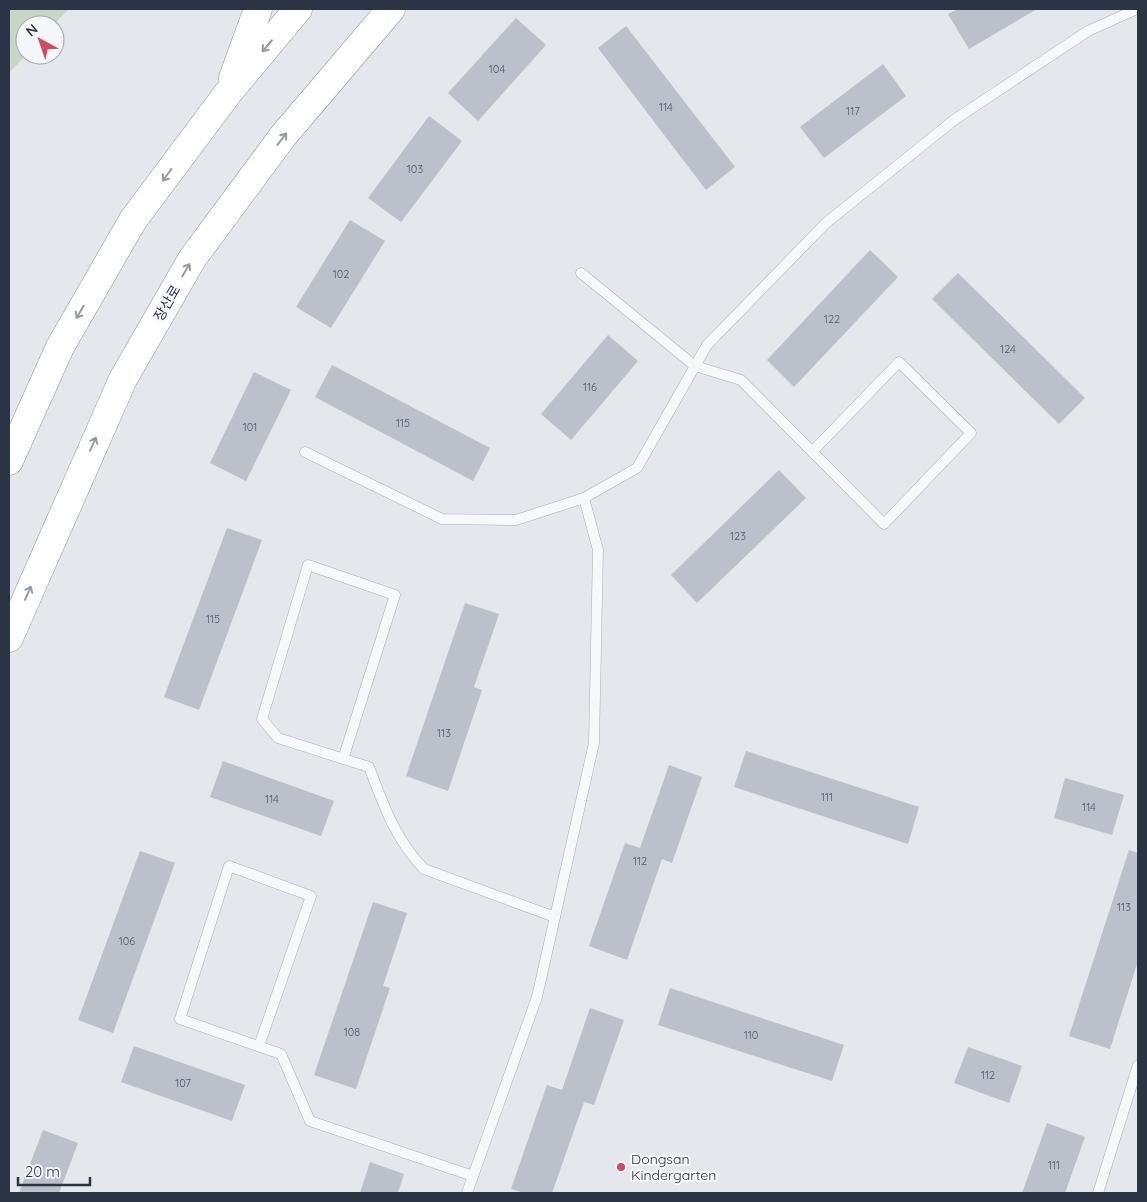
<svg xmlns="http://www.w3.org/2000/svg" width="1147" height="1202" font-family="Quicksand,'Noto Sans KR',sans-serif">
  <rect width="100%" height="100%" fill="#e4e7ec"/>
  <path fill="#c9d6c5" d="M9,9H69L53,25H25L26,55L9,73Z"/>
  <g fill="#bbc0ca">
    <path d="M958,9H1037L969,49L948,14Z"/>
    <path d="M516,18L546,45L478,121L448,93Z"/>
    <path d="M626,26L735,167L706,190L598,48Z"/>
    <path d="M883,64L906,96L824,158L800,127Z"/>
    <path d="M429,116L462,141L401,222L368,198Z"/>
    <path d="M350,220L385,241L331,328L296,307Z"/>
    <path d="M870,250L898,277L794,387L767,360Z"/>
    <path d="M958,273L1085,398L1059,424L932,299Z"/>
    <path d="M608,335L638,361L571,440L541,414Z"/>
    <path d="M332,365L490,448L473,481L315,397Z"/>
    <path d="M254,372L291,390L246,481L210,463Z"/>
    <path d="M779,470L806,498L697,603L671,575Z"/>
    <path d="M227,528L262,540L199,710L164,697Z"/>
    <path d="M465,603L499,614L474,687L482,690L448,791L406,776Z"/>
    <path d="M746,751L919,807L908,844L734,787Z"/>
    <path d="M223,761L334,801L321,836L210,797Z"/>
    <path d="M669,765L702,777L672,863L662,859L627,960L589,946L625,843L640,848Z"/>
    <path d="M1065,778L1124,795L1112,835L1054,818Z"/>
    <path d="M1129,850L1138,853V961L1110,1049L1069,1036Z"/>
    <path d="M140,851L175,863L113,1033L78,1020Z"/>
    <path d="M373,902L407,913L383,986L390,988L356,1089L314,1075Z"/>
    <path d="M670,988L844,1045L832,1081L658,1025Z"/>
    <path d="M590,1008L624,1020L594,1105L584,1102L552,1193H524L511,1189L547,1085L562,1090Z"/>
    <path d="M134,1046L245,1085L232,1121L121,1082Z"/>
    <path d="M968,1047L1022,1066L1009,1103L954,1083Z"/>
    <path d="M1047,1123L1085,1137L1065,1193H1022Z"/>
    <path d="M43,1130L78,1143L59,1193H19Z"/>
    <path d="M370,1162L404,1174L398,1193H360Z"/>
  </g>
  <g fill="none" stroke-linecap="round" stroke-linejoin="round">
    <defs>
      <g id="lane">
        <path d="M581,273L695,366L741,380L884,524L971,433L899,362L812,452"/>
        <path d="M305,452L442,519L516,520L584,498L637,468L707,345L826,223L954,120L1088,31L1137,9"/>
        <path d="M343,759L395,595L308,565L262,719L278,738L369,767C384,806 395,839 424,869L555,917"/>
        <path d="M259,1046L311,896L229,866L180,1019L281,1054L310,1121L473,1176"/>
        <path d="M467,1193L537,997L594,743L598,550L584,498"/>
        <path d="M1098,1193L1138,1065"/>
      </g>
      <g id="highway">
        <path d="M233,78L258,9"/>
        <path d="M9,461L60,347L133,220L228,93L298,9"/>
        <path d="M9,638L123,379L192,259L283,136L391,9"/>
      </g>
    </defs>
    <use href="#lane" stroke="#a9aeb7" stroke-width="11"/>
    <use href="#highway" stroke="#8b94a3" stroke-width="29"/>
    <use href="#lane" stroke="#f7f8fa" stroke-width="10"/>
    <use href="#highway" stroke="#fff" stroke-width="28"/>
  </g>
  <defs><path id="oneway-shaft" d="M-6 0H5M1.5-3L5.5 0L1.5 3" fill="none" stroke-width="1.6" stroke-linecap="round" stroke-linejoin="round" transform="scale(1.25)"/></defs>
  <g stroke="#959aa2">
    <use href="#oneway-shaft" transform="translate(267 46) rotate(130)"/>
    <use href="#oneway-shaft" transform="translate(282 139) rotate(-52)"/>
    <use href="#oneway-shaft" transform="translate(167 175) rotate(127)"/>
    <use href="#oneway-shaft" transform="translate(186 270) rotate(-60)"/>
    <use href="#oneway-shaft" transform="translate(80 312) rotate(120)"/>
    <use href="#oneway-shaft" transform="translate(93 444) rotate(-66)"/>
    <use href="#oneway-shaft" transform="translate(28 593) rotate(-66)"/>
  </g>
  <circle fill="#d1495b" stroke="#f4f6f9" stroke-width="2" cx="621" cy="1167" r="5"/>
  <g text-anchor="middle" stroke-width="4.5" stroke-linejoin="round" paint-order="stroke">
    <g font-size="11" fill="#4f5766">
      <text x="497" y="73">104</text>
      <text x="666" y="111">114</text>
      <text x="853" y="115">117</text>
      <text x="415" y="173">103</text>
      <text x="341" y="278">102</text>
      <text x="832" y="323">122</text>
      <text x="1008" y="353">124</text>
      <text x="590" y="391">116</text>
      <text x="403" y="427">115</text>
      <text x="250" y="431">101</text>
      <text x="738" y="540">123</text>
      <text x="213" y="623">115</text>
      <text x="444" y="737">113</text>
      <text x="827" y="801">111</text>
      <text x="272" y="803">114</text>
      <text x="1089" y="811">114</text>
      <text x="640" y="865">112</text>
      <text x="1124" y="911">113</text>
      <text x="127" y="945">106</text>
      <text x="352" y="1036">108</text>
      <text x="751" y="1039">110</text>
      <text x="988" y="1079">112</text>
      <text x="183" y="1087">107</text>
      <text x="1054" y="1169">111</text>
    </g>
    <g font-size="14" fill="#2b3445" stroke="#f4f6f9">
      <text transform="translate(167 303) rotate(-60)" y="5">장산로</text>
    </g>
    <g font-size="14" fill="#2b3445" stroke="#f4f6f9" text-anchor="start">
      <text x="631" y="1164">Dongsan<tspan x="631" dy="16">Kindergarten</tspan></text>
    </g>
  </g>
  <rect width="1147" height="1202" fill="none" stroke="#2b3445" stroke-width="20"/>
  <g transform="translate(40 40) rotate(320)"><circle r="24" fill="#f4f6f9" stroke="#a4a8b1"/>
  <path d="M0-4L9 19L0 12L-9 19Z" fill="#d1495b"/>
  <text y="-8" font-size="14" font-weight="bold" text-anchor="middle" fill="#2b3445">N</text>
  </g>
  <path d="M18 1177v8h72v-8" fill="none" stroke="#2b3445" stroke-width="2.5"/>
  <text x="25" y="1177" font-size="15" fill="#2b3445" stroke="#f4f6f9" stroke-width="4" paint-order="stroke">20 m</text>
</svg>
